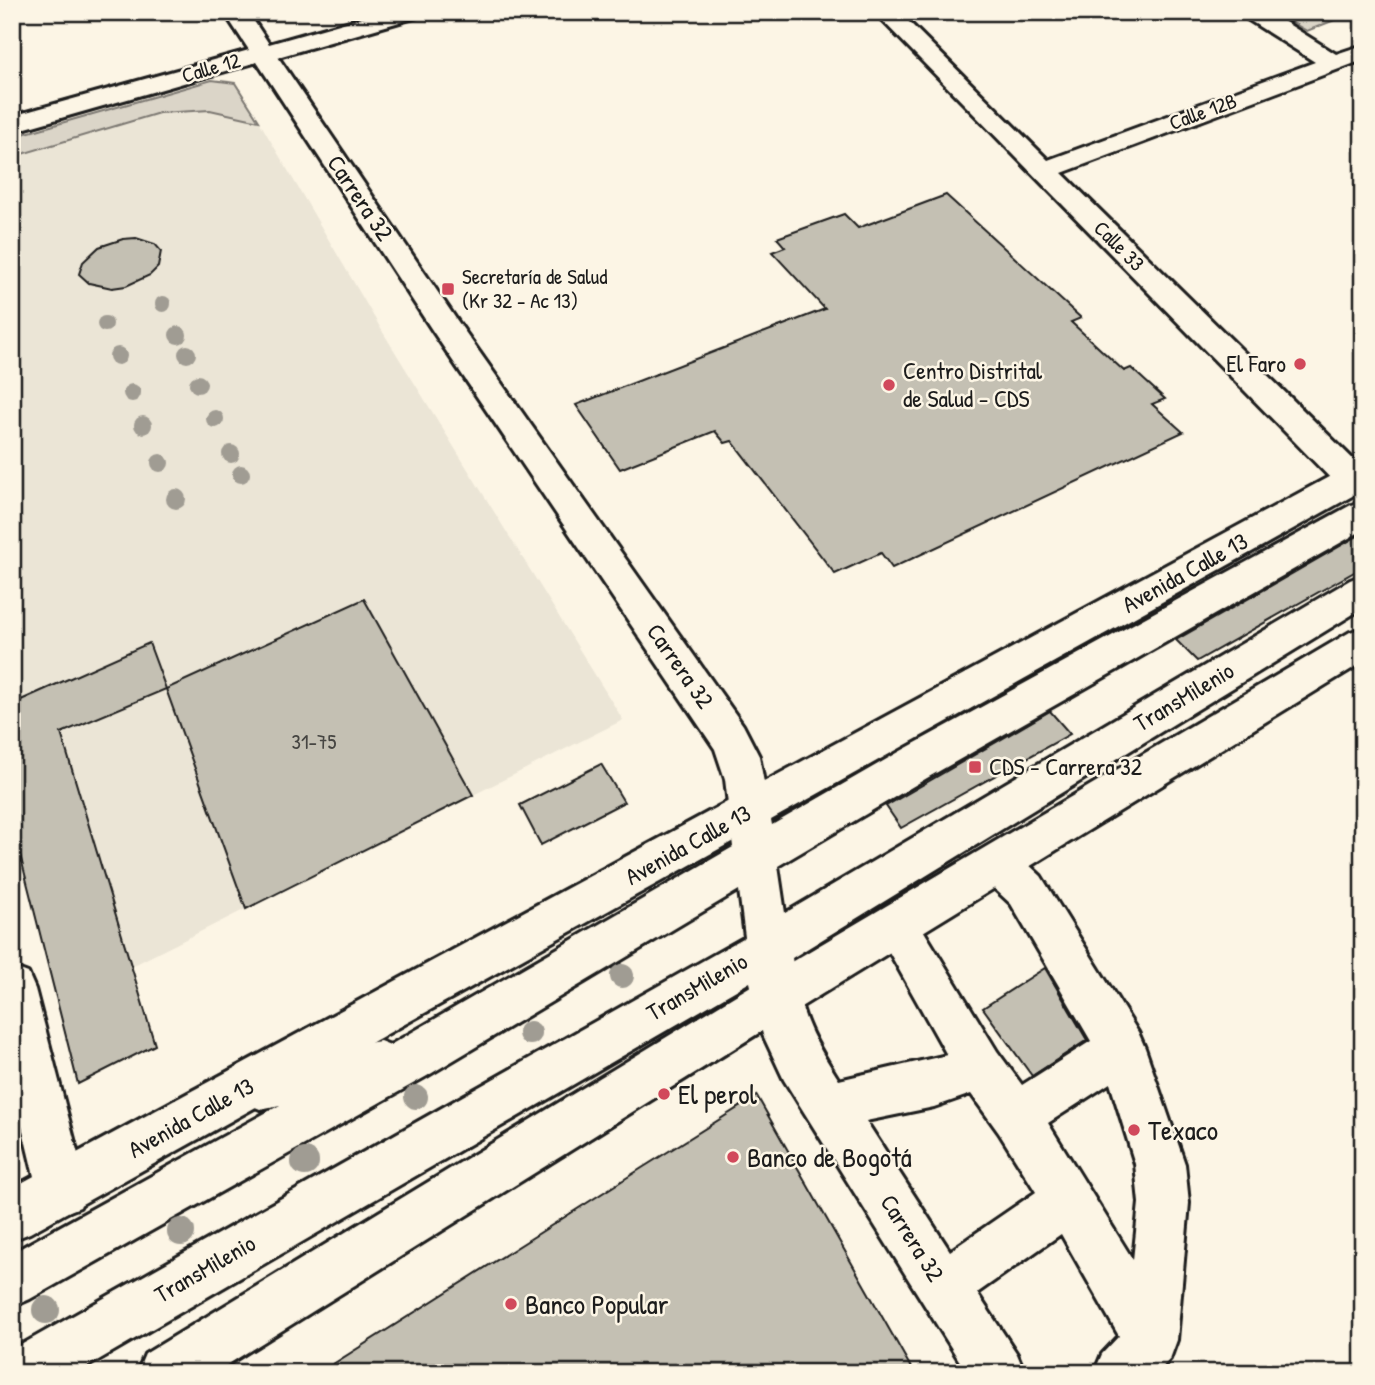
<svg xmlns="http://www.w3.org/2000/svg" width="1375" height="1385" font-family="'Patrick Hand',sans-serif">
  <rect width="100%" height="100%" fill="#fcf5e5"/>
  <filter id="ink" filterUnits="userSpaceOnUse"><feTurbulence type="fractalNoise" baseFrequency=".0143" numOctaves="2"/><feDisplacementMap in="SourceGraphic" scale="14" xChannelSelector="R" yChannelSelector="G"/><feConvolveMatrix kernelMatrix="1 2 1 2 8 2 1 2 1" color-interpolation-filters="sRGB"/></filter>
  <g filter="url(#ink)">
    <path fill="#ebe5d6" d="M212,80H228L239,87L384,334L623,720L132,966L155,1045L78,1084L12,823V137Z"/>
    <g fill="#dbd5c8" stroke="#7c7872" stroke-width="2">
      <path d="M1274,12H1355L1307,31Z"/>
      <path d="M212,80L235,83L259,121L210,110L159,113L12,157V137Z"/>
    </g>
    <g fill="#c4c0b3" stroke="#1c1c1c" stroke-width="2">
      <path d="M946,195L1081,318L1071,322L1124,371L1131,368L1165,399L1152,404L1183,432L892,568L881,553L835,574L732,441L725,443L715,431L620,469L576,405L825,309L772,252L785,247L777,238L844,214L858,228Z"/>
      <path d="M136,238L155,244L161,251L158,267L150,275L126,286L112,288L89,283L79,274L83,262L99,247L123,239Z"/>
      <path d="M1363,533V567L1197,661L1176,640Z"/>
      <path d="M364,599L473,795L246,909L166,689Z"/>
      <path d="M149,643L166,689L61,733L155,1045L78,1084L12,823V704Z"/>
      <path d="M1050,711L1070,734L901,828L886,806Z"/>
      <path d="M601,764L624,802L541,845L520,805Z"/>
      <path d="M1045,968L1087,1040L1032,1076L983,1008Z"/>
      <path d="M757,1096L914,1373H319L642,1168Z"/>
    </g>
    <g fill="none" stroke-linecap="round" stroke-linejoin="round">
      <defs>
        <g id="minor">
          <path d="M224,12H248L269,44L382,12H420L417,17L278,57L456,319L743,725L759,756L772,825L899,752L1351,505L1363,501V530L927,778L778,866L785,913L1350,580L1363,575V608L792,958C800,1014 809,1033 839,1080L947,1055L874,925L881,910L896,904L911,910L997,1051L1022,1085L1091,1041L1011,904L983,878L977,864L983,850L998,844L1013,850L1041,876L1138,1032L1145,1048L1185,1164L1189,1203L1177,1340L1170,1359L1157,1373H1094L1102,1354L1119,1336L1061,1234L977,1293L1017,1354L1025,1373H967L784,1080L763,1035L750,982L76,1373H12V1350L745,937L739,890L427,1076L30,1299L12,1307V1253L280,1105L260,1109L243,1102L236,1085L243,1068L260,1061L380,1041L390,1045L733,847L725,779L715,749L434,333L257,62L12,132V116L249,50ZM1110,1083L1135,1164L1139,1203L1133,1260L1048,1123ZM971,1094L999,1133L1036,1192L950,1251L866,1121L934,1107Z"/>
          <path d="M874,12H899L1048,160L1315,62L1244,17L1241,12H1269L1336,54L1363,45V60L1062,173L1363,469V490L1353,493L1341,489Z"/>
          <path d="M12,967L28,973L35,989L87,1189L80,1207L62,1214L44,1207L37,1189L12,1084Z"/>
        </g>
        <g id="major">
          <path d="M1363,461V490L30,1233L12,1240V1188L1351,465Z"/>
          <path d="M1363,628V662L791,1013L214,1373H137L145,1354L759,981L1350,632Z"/>
        </g>
      </defs>
      <use href="#minor" stroke="#1c1c1c" stroke-width="6"/>
      <use href="#major" stroke="#1c1c1c" stroke-width="6"/>
      <use href="#minor" fill="#fcf5e5" fill-rule="evenodd"/>
      <use href="#major" fill="#fcf5e5" fill-rule="evenodd"/>
    </g>
    <g fill="#a09c93">
      <circle cx="163" cy="304" r="8"/>
      <circle cx="105" cy="324" r="8"/>
      <circle cx="178" cy="335" r="9"/>
      <circle cx="187" cy="354" r="9"/>
      <circle cx="118" cy="356" r="9"/>
      <circle cx="198" cy="384" r="9"/>
      <circle cx="132" cy="393" r="9"/>
      <circle cx="215" cy="419" r="9"/>
      <circle cx="143" cy="425" r="9"/>
      <circle cx="231" cy="454" r="9"/>
      <circle cx="160" cy="463" r="9"/>
      <circle cx="241" cy="474" r="9"/>
      <circle cx="176" cy="499" r="10"/>
      <circle cx="622" cy="976" r="12"/>
      <circle cx="530" cy="1033" r="12"/>
      <circle cx="416" cy="1097" r="12"/>
      <circle cx="305" cy="1162" r="14"/>
      <circle cx="181" cy="1232" r="14"/>
      <circle cx="46" cy="1310" r="14"/>
    </g>
  </g>
  <g fill="#d1495b" stroke="#fcf5e5" stroke-width="2.5">
    <rect x="441" y="282" width="14" height="14" rx="3.5"/>
    <circle cx="1300" cy="364" r="7"/>
    <circle cx="889" cy="385" r="7"/>
    <rect x="968" y="760" width="14" height="14" rx="3.5"/>
    <circle cx="664" cy="1094" r="7"/>
    <circle cx="1134" cy="1130" r="7"/>
    <circle cx="733" cy="1157" r="7"/>
    <circle cx="511" cy="1304" r="7"/>
  </g>
  <g text-anchor="middle" stroke-width="5" stroke-linejoin="round" paint-order="stroke">
    <g font-size="21" fill="#1c1c1c" stroke="#fcf5e5">
      <text transform="translate(211 68) rotate(-16)" y="7">Calle 12</text>
      <text transform="translate(1203 112) rotate(-20)" y="7">Calle 12B</text>
      <text transform="translate(1119 246) rotate(45)" y="7">Calle 33</text>
    </g>
    <g font-size="21" fill="#1c1c1c" stroke="#fcf5e5" text-anchor="start">
      <text x="462" y="284">Secretaría de Salud<tspan x="462" dy="24">(Kr 32 - Ac 13)</tspan></text>
    </g>
    <g font-size="21" fill="#464542">
      <text x="314" y="749">31-75</text>
    </g>
    <g font-size="24" fill="#1c1c1c" stroke="#fcf5e5">
      <text transform="translate(360 198) rotate(56)" y="8">Carrera 32</text>
      <text transform="translate(1185 573) rotate(-29)" y="8">Avenida Calle 13</text>
      <text transform="translate(680 666) rotate(55)" y="8">Carrera 32</text>
      <text transform="translate(1184 697) rotate(-31)" y="8">TransMilenio</text>
      <text transform="translate(688 845) rotate(-29)" y="8">Avenida Calle 13</text>
      <text transform="translate(697 987) rotate(-30)" y="8">TransMilenio</text>
      <text transform="translate(191 1118) rotate(-29)" y="8">Avenida Calle 13</text>
      <text transform="translate(912 1238) rotate(58)" y="8">Carrera 32</text>
      <text transform="translate(205 1269) rotate(-30)" y="8">TransMilenio</text>
    </g>
    <g font-size="24" fill="#1c1c1c" stroke="#fcf5e5" text-anchor="start">
      <text x="1286" y="372" text-anchor="end">El Faro</text>
      <text x="903" y="379">Centro Distrital<tspan x="903" dy="28">de Salud - CDS</tspan></text>
      <text x="989" y="775">CDS - Carrera 32</text>
    </g>
    <g font-size="28" fill="#1c1c1c" stroke="#fcf5e5" text-anchor="start">
      <text x="678" y="1104">El perol</text>
      <text x="1148" y="1140">Texaco</text>
      <text x="747" y="1167">Banco de Bogotá</text>
      <text x="525" y="1314">Banco Popular</text>
    </g>
  </g>
  <rect width="1375" height="1385" fill="none" stroke="#fcf5e5" stroke-width="42"/>
  <rect x="21" y="21" width="1333" height="1343" fill="none" stroke="#1c1c1c" stroke-width="2.5" filter="url(#ink)"/>
</svg>
